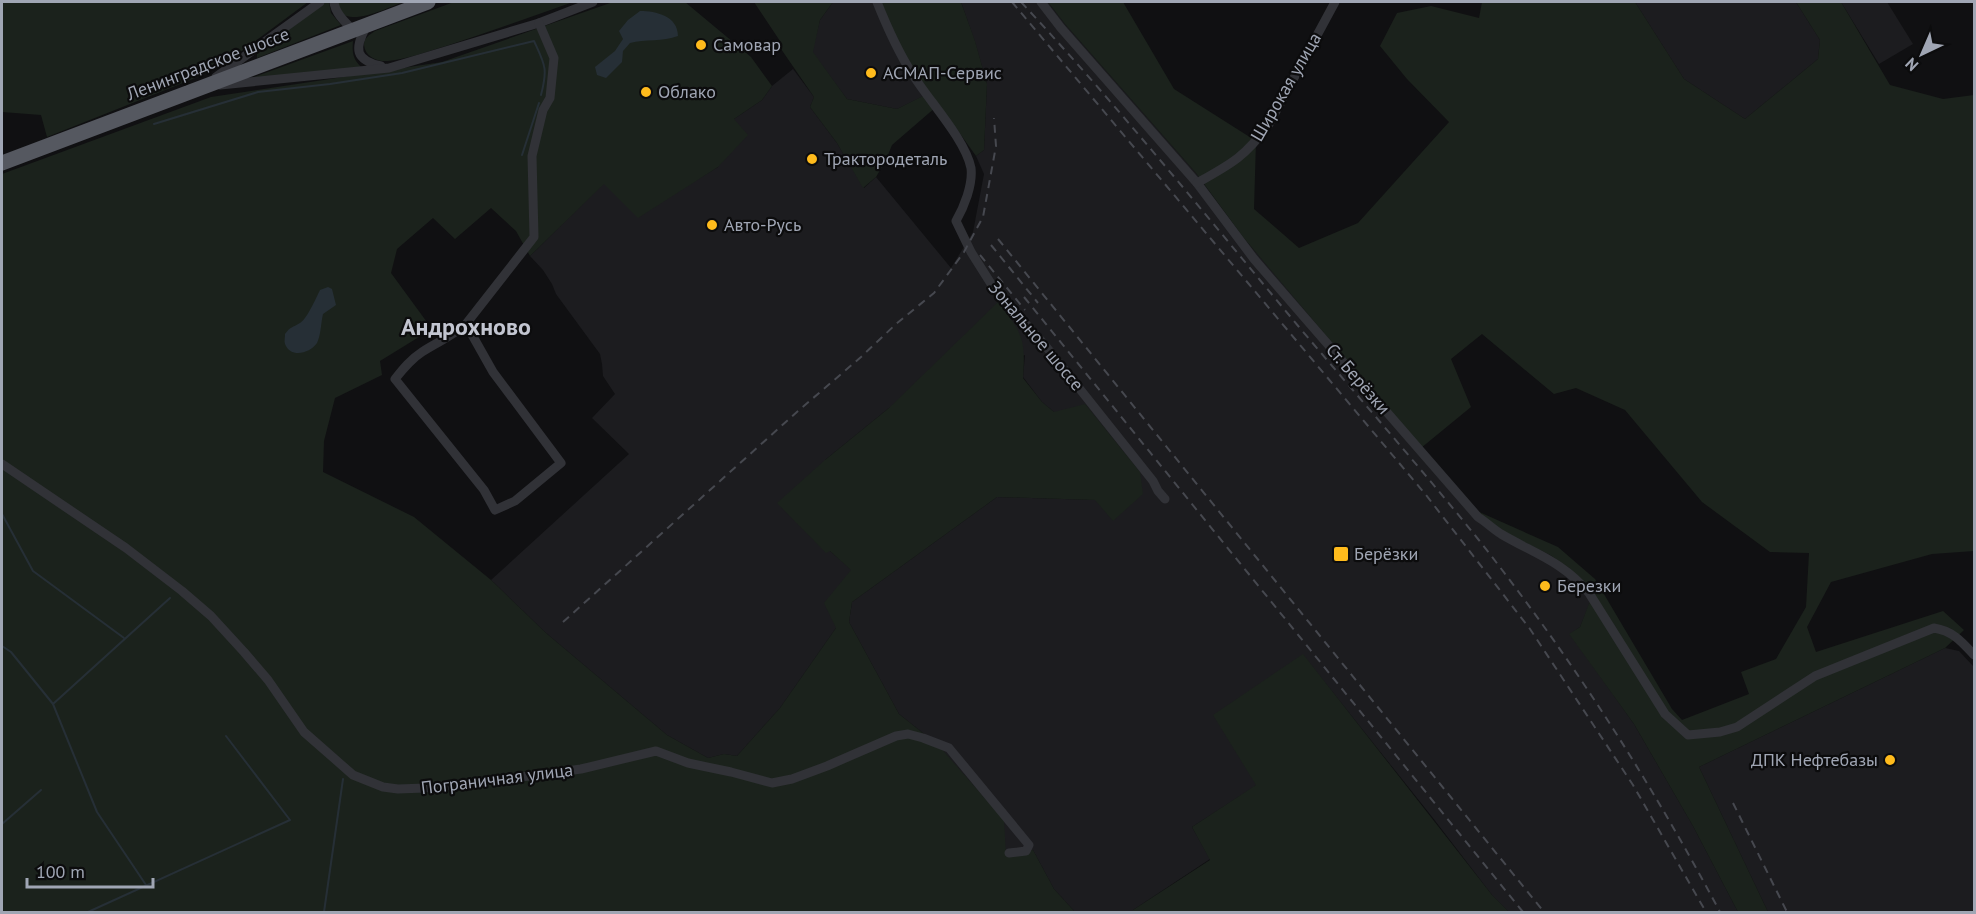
<svg xmlns="http://www.w3.org/2000/svg" width="1976" height="914" font-family="'PT Sans',sans-serif">
  <rect width="100%" height="100%" fill="#101012"/>
  <g fill="#1c1c1f">
    <path d="M833,2H881L928,94L897,109L847,99L812,52L820,20Z"/>
    <path d="M961,2H1048L1065,24L1196,173L1243,237L1477,511L1500,530L1550,555L1569,568L1594,593L1580,627L1570,634L1634,724L1693,826L1738,912H1509L1492,895L1433,818L1303,655L1257,785L1192,827L1210,859L1133,910V912H1075L1054,889L1033,850L1006,855L938,745L899,714L849,622L852,602L997,497L1095,500L1054,412L1042,402L1023,377L1025,355L889,408L825,460L830,551L852,570L836,628L780,708L737,756L724,754L708,758L667,735L546,633L491,580L629,454L592,418L615,394L603,376L602,364L600,354L556,294L552,284L543,270L530,256L604,183L690,184L718,167L734,119L762,100L772,86L793,69L814,97L810,107L837,143L864,188L876,177L951,268L973,232L984,174L976,156L984,150L987,84L975,42Z"/>
    <path d="M1635,2H1796L1820,40L1818,59L1745,119L1684,79Z"/>
    <path d="M1841,2H1887L1913,44L1879,64Z"/>
    <path d="M1945,648L1959,651L1974,667V912H1768L1699,767Z"/>
  </g>
  <g fill="#1b221c">
    <path d="M2,2H308L243,50L203,75L47,137L41,115L2,112Z"/>
    <path d="M325,2H329L331,13L341,25L257,58V54Z"/>
    <path d="M337,2H403C389,7 351,27 340,11C339,8 338,5 337,2Z"/>
    <path d="M454,2H573C531,17 489,32 446,46C428,51 408,59 388,61C378,62 365,57 364,45C364,38 369,35 375,31Z"/>
    <path d="M613,2H685L751,57L772,86L762,100L734,119L748,135L718,167L638,218L604,184L530,256L516,231L491,208L455,239L433,218L397,249L391,273L432,329L380,361L382,375L335,398L324,441L323,472L414,517L491,580L546,633L667,735L708,758L724,754L737,756L780,708L836,628L824,603L851,570L830,551L826,553L777,503L825,460L889,408L998,302C1022,333 1026,338 1023,378L1042,402L1054,412L1085,404L1140,472L1143,494L1113,521L1095,500L997,497L852,602L849,622L899,714L938,745L1004,820L1006,855L1033,850L1054,889L1075,912H2V174L211,97L442,62Z"/>
    <path d="M754,2H833L820,20L813,52L847,99L897,109L927,94L892,34L881,2H961L975,41L987,84L984,150L976,156L956,128L936,107L892,145L886,160L876,177L863,188L837,143L810,107L814,97L779,46L780,41Z"/>
    <path d="M1048,2H1123L1174,89L1256,141L1254,209L1299,248L1358,223L1449,122L1407,79L1380,46L1397,13L1431,6L1479,18L1482,2H1635L1684,79L1745,119L1818,59L1820,40L1796,2H1841L1890,85L1943,99L1974,95V551L1932,554L1831,582L1807,627L1816,652L1943,611L1964,630L1945,648L1699,767L1768,912H1738L1693,826L1634,724L1569,634L1580,627L1593,593L1569,568L1550,555L1500,530L1477,511L1558,547L1595,579L1672,709L1682,720L1749,694L1741,672L1776,659L1806,607L1809,553L1770,552L1702,502L1625,410L1576,388L1554,394L1482,334L1451,359L1471,407L1421,448L1243,237L1196,173L1065,24Z"/>
    <path d="M353,41C352,53 353,59 361,67L255,79L254,77Z"/>
    <path d="M1303,654L1492,895L1509,912H1133V910L1210,860L1192,827L1256,785L1213,715Z"/>
  </g>
  <g fill="#262f36">
    <path d="M640,11C656,11 678,16 678,36C663,42 645,39 630,43L623,51L622,62L606,78L597,75L595,67L615,51L623,39L619,31L628,20Z"/>
    <path d="M328,287L332,289L336,305L323,314C321,322 321,335 317,343C310,353 291,359 285,344C284,341 285,338 285,334C291,326 292,328 300,323C307,319 316,298 320,290Z"/>
  </g>
  <g fill="none" stroke-linecap="round" stroke-linejoin="round">
    <g stroke="#262f36" stroke-width="2">
      <path d="M154,124L258,92L330,84L402,73L534,41C545,65 548,68 541,95"/>
      <path d="M522,155L539,103"/>
      <path d="M2,514L33,571L124,638"/>
      <path d="M2,646L11,652L53,704L97,812L146,885"/>
      <path d="M53,704L170,598"/>
      <path d="M2,824L41,790"/>
      <path d="M88,912L290,820L226,736"/>
      <path d="M324,912L343,779"/>
    </g>
    <g stroke="#313237" stroke-width="9">
      <path d="M334,2C335,13 345,22 353,30"/>
      <path d="M877,2C887,27 898,52 913,75C929,101 965,139 971,168C973,185 964,207 956,221L971,252L995,290L1044,344L1153,481L1158,491L1165,499"/>
      <path d="M1041,2L1061,28L1197,183L1254,259L1305,318L1478,517C1486,522 1493,529 1501,534C1535,554 1562,561 1589,593L1665,714L1688,735L1720,732L1737,727L1815,676L1934,628C1953,631 1962,642 1974,655"/>
      <path d="M366,27C354,49 355,60 381,66"/>
      <path d="M216,77L320,2"/>
      <path d="M220,85L389,68L539,23L593,2"/>
      <path d="M1197,183C1231,164 1245,157 1269,124L1335,2"/>
      <path d="M466,324L493,372L561,463L515,501L495,510L484,490L395,379C403,369 411,359 422,352C437,342 453,336 466,324L534,237L532,156L543,110L550,98L554,58L539,23"/>
      <path d="M2,464L126,548L182,591L211,616L244,652L268,680L304,732L353,775L383,787L398,789L425,788L538,775L581,769L656,751L688,763L731,772L772,783L792,779L827,766L896,736L908,734L923,738L949,748L1029,845L1026,851L1009,853"/>
    </g>
    <path stroke="#555860" stroke-width="15" d="M2,163L428,2"/>
    <g stroke="#46484f" stroke-width="2" stroke-dasharray="8 6" stroke-linecap="butt">
      <path d="M1012,2L1426,495L1530,629L1633,785L1706,912"/>
      <path d="M1021,2C1118,106 1208,218 1299,327C1359,398 1420,467 1478,539C1570,655 1651,782 1720,912"/>
      <path d="M998,239L1544,912"/>
      <path d="M991,245L1038,303"/>
      <path d="M980,255L1025,310"/>
      <path d="M1024,297L1523,912"/>
      <path d="M563,622L798,411L861,357L896,324L934,293L964,252L983,217L996,146L994,118"/>
      <path d="M1733,803L1787,912"/>
    </g>
  </g>
  <g fill="#ffbb1c" stroke="#0c0c0d" stroke-width="2">
    <circle cx="701" cy="45" r="6"/>
    <circle cx="871" cy="73" r="6"/>
    <circle cx="646" cy="92" r="6"/>
    <circle cx="812" cy="159" r="6"/>
    <circle cx="712" cy="225" r="6"/>
    <rect x="1333" y="546" width="16" height="16" rx="3"/>
    <circle cx="1545" cy="586" r="6"/>
    <circle cx="1890" cy="760" r="6"/>
  </g>
  <g text-anchor="middle" stroke-width="4.5" stroke-linejoin="round" paint-order="stroke">
    <g font-size="18" fill="#a0a6b4" stroke="#0c0c0d" text-anchor="start">
      <text x="713" y="51">Самовар</text>
      <text x="883" y="79">АСМАП-Сервис</text>
      <text x="658" y="98">Облако</text>
      <text x="824" y="165">Трактородеталь</text>
      <text x="724" y="231">Авто-Русь</text>
      <text x="1354" y="560">Берёзки</text>
      <text x="1557" y="592">Березки</text>
      <text x="1878" y="766" text-anchor="end">ДПК Нефтебазы</text>
    </g>
    <g font-size="18" fill="#a0a6b4" stroke="#0c0c0d">
      <text transform="translate(208 64) rotate(-21)" y="6">Ленинградское шоссе</text>
      <text transform="translate(1286 87) rotate(-60)" y="6">Широкая улица</text>
      <text transform="translate(1036 336) rotate(50)" y="6">Зональное шоссе</text>
      <text transform="translate(1358 379) rotate(49)" y="6">Ст. Берёзки</text>
      <text transform="translate(497 779) rotate(-7)" y="6">Пограничная улица</text>
    </g>
    <g font-size="24" font-weight="bold" fill="#c2c5d0" stroke="#0c0c0d">
      <text x="466" y="335">Андрохново</text>
    </g>
  </g>
  <rect width="1976" height="914" fill="none" stroke="#a0a6b4" stroke-width="6"/>
  <g transform="translate(1922 54) rotate(224)" stroke="#0c0c0d" stroke-width="4.5" paint-order="stroke">
  <path d="M0-4.5L10 22L0 15L-10 22Z" fill="#a0a6b4"/>
  <text y="-9" font-size="16" font-weight="bold" text-anchor="middle" fill="#a0a6b4">N</text>
  </g>
  <path d="M27 878v9h126v-9" fill="none" stroke="#a0a6b4" stroke-width="3"/>
  <text x="36" y="878" font-size="18" fill="#a0a6b4" stroke="#0c0c0d" stroke-width="4.5" paint-order="stroke">100 m</text>
</svg>
